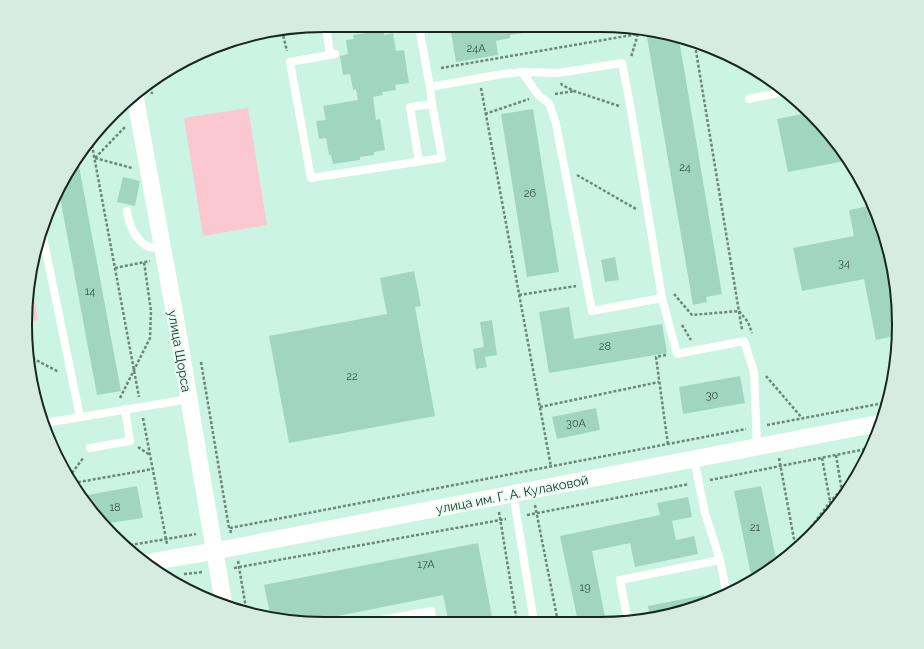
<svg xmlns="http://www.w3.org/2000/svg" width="924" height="649" font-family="Raleway,sans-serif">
  <rect width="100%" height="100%" fill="#ccf4e4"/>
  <g fill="#fac8ce">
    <path d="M248,108L267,225L203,236L184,118Z"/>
    <path d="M30,277L38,320L28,322V285Z"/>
  </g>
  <g fill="#a0d6c1">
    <path d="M450,27L544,29V30L510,35V38L496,41L498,55L456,62Z"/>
    <path d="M384,30V35L393,33L396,51L404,50L409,83L395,85L396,90L382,92L383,95L373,97L376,120L380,119L385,150L374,152V155L360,157V160L333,164L331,155H329L326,138L319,139L316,121L326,120L323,106L358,100L356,89L353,90L350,74L343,75L340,56L348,54L346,40L354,39L353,35Z"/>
    <path d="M646,31H658L679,39L722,294L706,297L707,302L693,305Z"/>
    <path d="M533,109L559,272L527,277L501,114Z"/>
    <path d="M808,113L825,127L844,154L845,161L788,172L777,119Z"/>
    <path d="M78,161L121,391L97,395L59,192Z"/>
    <path d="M123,177L140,181L135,206L117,202Z"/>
    <path d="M873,205L883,228L896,285L898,335L876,340L864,279L802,291L793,248L854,236L849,210Z"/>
    <path d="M615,257L619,280L605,282L601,260Z"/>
    <path d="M414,271L421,306L415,307L435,416L289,443L269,336L387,314L380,278Z"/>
    <path d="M569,307L574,339L662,324L667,353L549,373L539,312Z"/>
    <path d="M492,320L497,355L485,357L487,367L476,369L473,349L484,347L480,322Z"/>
    <path d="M740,376L745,403L683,414L679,387Z"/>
    <path d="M596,408L600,430L557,439L552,417Z"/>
    <path d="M57,444L61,465L56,457L52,445Z"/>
    <path d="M137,486L143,518L102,524L82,496Z"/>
    <path d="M761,486L777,563L752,580L734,491Z"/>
    <path d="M688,497L692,517L672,521L676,540L694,536L698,554L635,567L630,543L592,551L606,622H578L560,536L660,515L657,503Z"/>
    <path d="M478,543L493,622L449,623L443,595L318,620L319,623H305L271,618L264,585Z"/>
    <path d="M704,595L705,601L650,618L648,606Z"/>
  </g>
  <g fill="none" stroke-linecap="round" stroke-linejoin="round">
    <g stroke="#6b867b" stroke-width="2.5" stroke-dasharray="3 2" stroke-linecap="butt">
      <path d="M282,31L287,51"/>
      <path d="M241,38L268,33"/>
      <path d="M695,45L742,330"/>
      <path d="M441,68L638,34L631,57"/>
      <path d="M150,82L152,94"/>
      <path d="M561,83L562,85L574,91L619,106"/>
      <path d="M481,88L551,467"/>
      <path d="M555,94L574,91"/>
      <path d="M485,114L529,99"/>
      <path d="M91,140L139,397"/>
      <path d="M95,158L125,127"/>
      <path d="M95,158L132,168"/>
      <path d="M577,175L636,209"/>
      <path d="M115,268L150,261"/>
      <path d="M674,294L692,315L739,311L748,322L752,333"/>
      <path d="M519,295L576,286"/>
      <path d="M682,325L691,340"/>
      <path d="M666,355L656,357L668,445"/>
      <path d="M28,356L59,372"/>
      <path d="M201,362L229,528"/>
      <path d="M766,376L802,418"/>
      <path d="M120,398L150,338L151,311L144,262"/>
      <path d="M540,407L659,382"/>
      <path d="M143,418L167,544"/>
      <path d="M767,425L889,402"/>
      <path d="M138,447L150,455"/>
      <path d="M836,455L843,498"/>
      <path d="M779,458L796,550"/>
      <path d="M822,458L832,512"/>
      <path d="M69,477L84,457"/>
      <path d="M710,480L871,448"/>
      <path d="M73,483L153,469"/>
      <path d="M535,505L558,622"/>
      <path d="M499,512L517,622"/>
      <path d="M527,515L689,484"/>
      <path d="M231,533L230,528L746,429"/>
      <path d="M125,546L196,534"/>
      <path d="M796,547L830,502L842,489"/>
      <path d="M238,561L247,614"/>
      <path d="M234,568L506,519"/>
      <path d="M184,574L203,572"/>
      <path d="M172,575L173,581"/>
    </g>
    <g stroke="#fff" stroke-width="8">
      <path d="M326,25L330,55"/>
      <path d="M419,27L430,87L502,74L522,72L558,73L622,63L631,110L662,298L677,354L744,341L754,372L757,446"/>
      <path d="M335,54L290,62L311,178L442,158L432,104L410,107L419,161"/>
      <path d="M522,72L539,96L549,103L556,124L592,311L662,298"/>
      <path d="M430,87L432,104"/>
      <path d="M749,99L783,92"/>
      <path d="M127,211C129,224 135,241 149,247C153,248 158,247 162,247"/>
      <path d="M42,232L80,417"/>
      <path d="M45,423L189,399"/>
      <path d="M90,448L130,441L125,409"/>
      <path d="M694,459L705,513L720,560L727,595"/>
      <path d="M513,493L534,622"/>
      <path d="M628,621L620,580L720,560"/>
      <path d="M366,623L431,611L433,623"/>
    </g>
    <g stroke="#fff" stroke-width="17">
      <path d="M135,96L179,338L202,478L224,605"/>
      <path d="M144,563L215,551L881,423"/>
    </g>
  </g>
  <g text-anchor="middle" stroke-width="3.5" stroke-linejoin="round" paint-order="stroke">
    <g font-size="11" fill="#3a5349">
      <text x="476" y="52">24А</text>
      <text x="685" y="171">24</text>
      <text x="530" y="197">26</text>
      <text x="844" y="267">34</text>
      <text x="90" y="295">14</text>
      <text x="605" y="350">28</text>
      <text x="352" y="380">22</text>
      <text x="712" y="399">30</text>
      <text x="576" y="427">30А</text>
      <text x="115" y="511">18</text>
      <text x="755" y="531">21</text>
      <text x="426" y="568">17А</text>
      <text x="585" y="591">19</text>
    </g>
    <g font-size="13" fill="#182721" stroke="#e6fdf3">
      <text transform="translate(180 351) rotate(80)" y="5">улица Щорса</text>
      <text transform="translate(512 494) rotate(-11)" y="5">улица им. Г. А. Кулаковой</text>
    </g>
  </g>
  <path d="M0 0H924V649H0ZM324 32H600A292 292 0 0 1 892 324V325A292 292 0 0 1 600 617H324A292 292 0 0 1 32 325V324A292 292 0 0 1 324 32Z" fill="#d6ece2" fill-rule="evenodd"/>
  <path fill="none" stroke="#182721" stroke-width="2" d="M324 32H600A292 292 0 0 1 892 324V325A292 292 0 0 1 600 617H324A292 292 0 0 1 32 325V324A292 292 0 0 1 324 32Z"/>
</svg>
